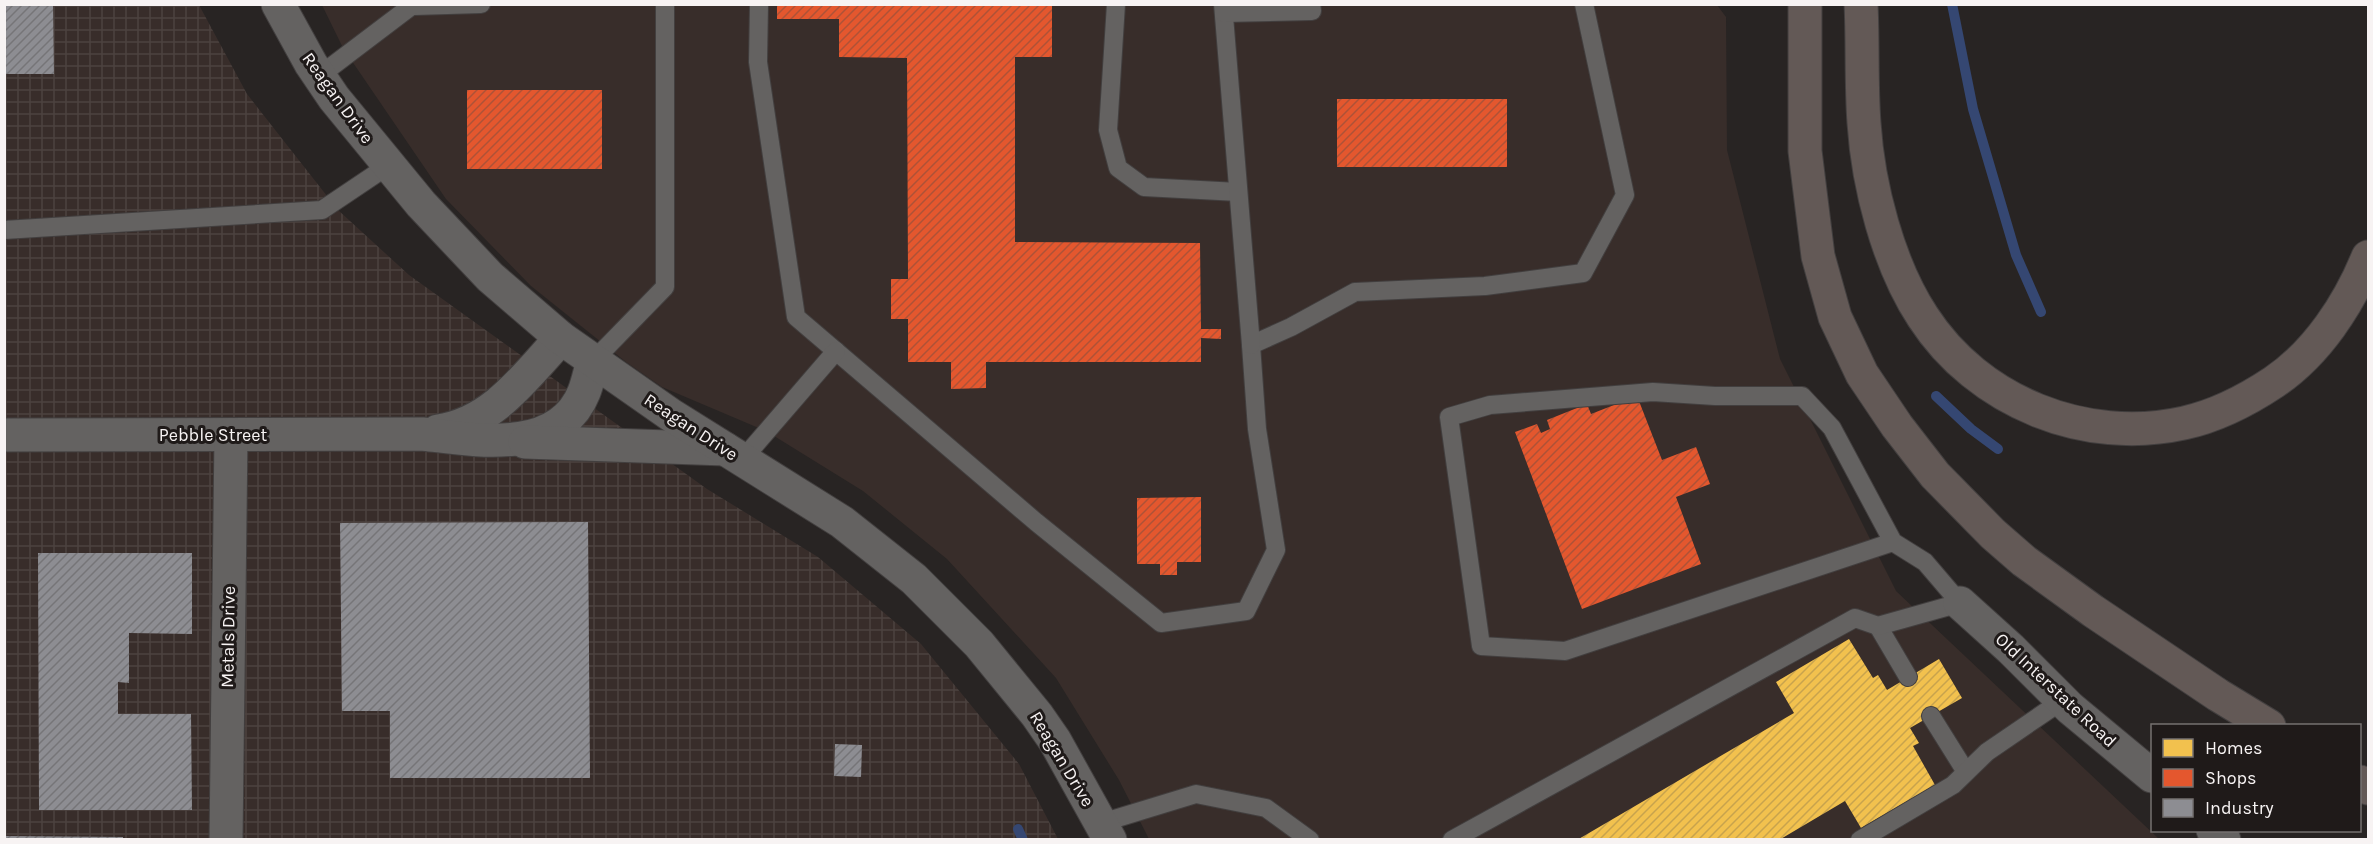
<svg xmlns="http://www.w3.org/2000/svg" width="2373" height="844" font-family="Karla,sans-serif">
  <defs>
    <pattern id="industrial-grid" width="8" height="8" patternUnits="userSpaceOnUse" patternTransform="scale(1.5)"><rect width="8" height="8" fill="#382d2a"/><path d="M0 4h8M4 0v8" fill="none" stroke="#4c423f"/></pattern>
    <pattern id="homes-hatch" width="6" height="6" patternUnits="userSpaceOnUse" patternTransform="scale(1.5)"><rect width="6" height="6" fill="#f2c14e"/><path d="M-1 1l2-2M0 6l6-6M5 7l2-2" fill="none" stroke="#c8a34d"/></pattern>
    <pattern id="shops-hatch" width="6" height="6" patternUnits="userSpaceOnUse" patternTransform="scale(1.5)"><rect width="6" height="6" fill="#e4572e"/><path d="M-1 1l2-2M0 6l6-6M5 7l2-2" fill="none" stroke="#ae5237"/></pattern>
    <pattern id="industry-hatch" width="6" height="6" patternUnits="userSpaceOnUse" patternTransform="scale(1.5)"><rect width="6" height="6" fill="#8d8d92"/><path d="M-1 1l2-2M0 6l6-6M5 7l2-2" fill="none" stroke="#767578"/></pattern>
  </defs>
  <rect width="100%" height="100%" fill="#282423"/>
  <path fill="#382d2a" d="M322,5H1717L1726,17L1727,150L1780,359L1896,591L2159,839H1149L1119,780L1056,678L947,559L863,491L766,431L662,387L626,362L531,286L446,199L343,48Z"/>
  <path fill="url(#industrial-grid)" d="M5,4L199,5L247,94L338,210L409,275L707,489L818,557L921,644L1019,764L1058,839L5,840Z"/>
  <path fill="url(#homes-hatch)" d="M1849,639L1873,678L1878,675L1887,690L1939,659L1962,698L1910,728L1919,743L1913,746L1935,785L1861,828L1845,801L1779,840H1577L1794,713L1776,682Z"/>
  <g fill="url(#shops-hatch)">
    <path d="M777,4H1052V57H1015V242L1200,243L1201,329H1221V339L1201,338V362H986V388L951,389V362H908V319H891V279H908L907,58L839,57V19H777Z"/>
    <rect x="467" y="90" width="135" height="79"/>
    <rect x="1337" y="99" width="170" height="68"/>
    <path d="M1637,396L1662,460L1696,447L1710,484L1676,497L1701,564L1582,609L1515,432L1537,424L1541,433L1550,429L1547,420L1587,404L1591,414Z"/>
    <path d="M1201,497V562H1177V575H1160V564H1137V498Z"/>
  </g>
  <g fill="url(#industry-hatch)">
    <path d="M4,4H53L54,74H4Z"/>
    <path d="M588,522L590,778H390V711H342L340,523Z"/>
    <path d="M38,553H192V634L129,633V683L118,682V714H191L192,810H39Z"/>
    <path d="M835,744L862,745L861,777L834,776Z"/>
    <path d="M4,836L123,837V840H4Z"/>
  </g>
  <g fill="none" stroke-linecap="round" stroke-linejoin="round">
    <g stroke="#354772" stroke-width="10">
      <path d="M1952,4L1973,109L2016,255L2041,312"/>
      <path d="M1936,396L1971,429L1998,449"/>
      <path d="M1018,829L1023,840"/>
    </g>
    <defs>
      <g id="service">
        <path d="M759,4L758,62L796,317L1036,522L1161,623L1246,611L1276,550L1257,429L1251,345L1291,327L1355,292L1485,286L1583,273L1625,195L1584,4"/>
        <path d="M1116,4L1108,130L1118,168L1144,187L1238,192"/>
        <path d="M1223,4L1251,345"/>
        <path d="M414,6L481,4"/>
        <path d="M1224,13L1312,11L1311,4"/>
        <path d="M319,76L414,4"/>
        <path d="M4,230L322,210L389,165"/>
        <path d="M593,361L665,287V4"/>
        <path d="M742,460L836,351"/>
        <path d="M1878,626L1908,677"/>
        <path d="M1931,716L1966,772"/>
        <path d="M1101,823L1196,794L1266,808L1310,840"/>
        <path d="M1452,840L1855,618L1878,626L1960,603L1925,562L1893,542L1832,428L1802,396H1715L1653,392L1490,405L1449,417L1481,646L1565,651L1893,542"/>
        <path d="M1860,840L1953,785L1987,752L2063,700"/>
      </g>
      <g id="minor">
        <path d="M438,431C493,423 525,377 561,338"/>
        <path d="M4,435L422,434C474,440 559,456 584,392C588,382 590,371 593,361"/>
        <path d="M525,442L725,449"/>
        <path d="M1960,603L2011,649L2070,708L2152,776"/>
        <path d="M2213,830L2224,840"/>
        <path d="M226,840L231,435"/>
      </g>
      <path id="tertiary" d="M278,4L311,64L334,98L421,204L490,277L561,338L671,415L842,522L914,579L979,644L1037,715L1055,741L1110,840"/>
      <g id="motorway">
        <path d="M1805,4V151L1818,256L1835,317L1862,374L1897,426L1935,475L1993,534L2024,561L2093,611L2218,695L2269,726"/>
        <path d="M1861,4C1863,44 1861,83 1864,123C1868,185 1888,264 1923,317C1978,402 2085,445 2184,423C2216,416 2247,400 2274,382C2317,353 2349,304 2368,257"/>
        <path d="M2360,782L2368,788"/>
      </g>
    </defs>
    <use href="#service" stroke="#423f3f" stroke-width="20"/>
    <use href="#minor" stroke="#423f3f" stroke-width="35"/>
    <use href="#tertiary" stroke="#423f3f" stroke-width="35"/>
    <use href="#motorway" stroke="#423f3f" stroke-width="35"/>
    <use href="#service" stroke="#646261" stroke-width="18"/>
    <use href="#minor" stroke="#646261" stroke-width="33"/>
    <use href="#tertiary" stroke="#646261" stroke-width="33"/>
    <use href="#motorway" stroke="#635956" stroke-width="33"/>
  </g>
  <g text-anchor="middle" stroke-width="6" stroke-linejoin="round" paint-order="stroke">
    <g font-size="18" fill="#f7f3f3" stroke="#1f1a19">
      <text transform="translate(338 98) rotate(54)" y="6">Reagan Drive</text>
      <text transform="translate(691 427) rotate(33)" y="6">Reagan Drive</text>
      <text x="213" y="441">Pebble Street</text>
      <text transform="translate(228 637) rotate(-89)" y="6">Metals Drive</text>
      <text transform="translate(2056 690) rotate(43)" y="6">Old Interstate Road</text>
      <text transform="translate(1062 759) rotate(59)" y="6">Reagan Drive</text>
    </g>
  </g>
  <rect width="2373" height="844" fill="none" stroke="#f7f3f3" stroke-width="12"/>
  <rect x="2151" y="724" width="210" height="108" fill="#1f1a19" stroke="#757170" stroke-width="1.5"/>
  <rect x="2163" y="739" width="30" height="18" fill="#f2c14e" stroke="#757170" stroke-width="1.5"/>
  <text x="2205" y="754" font-size="18" fill="#f7f3f3">Homes</text>
  <rect x="2163" y="769" width="30" height="18" fill="#e4572e" stroke="#757170" stroke-width="1.5"/>
  <text x="2205" y="784" font-size="18" fill="#f7f3f3">Shops</text>
  <rect x="2163" y="799" width="30" height="18" fill="#8d8d92" stroke="#757170" stroke-width="1.5"/>
  <text x="2205" y="814" font-size="18" fill="#f7f3f3">Industry</text>
</svg>
